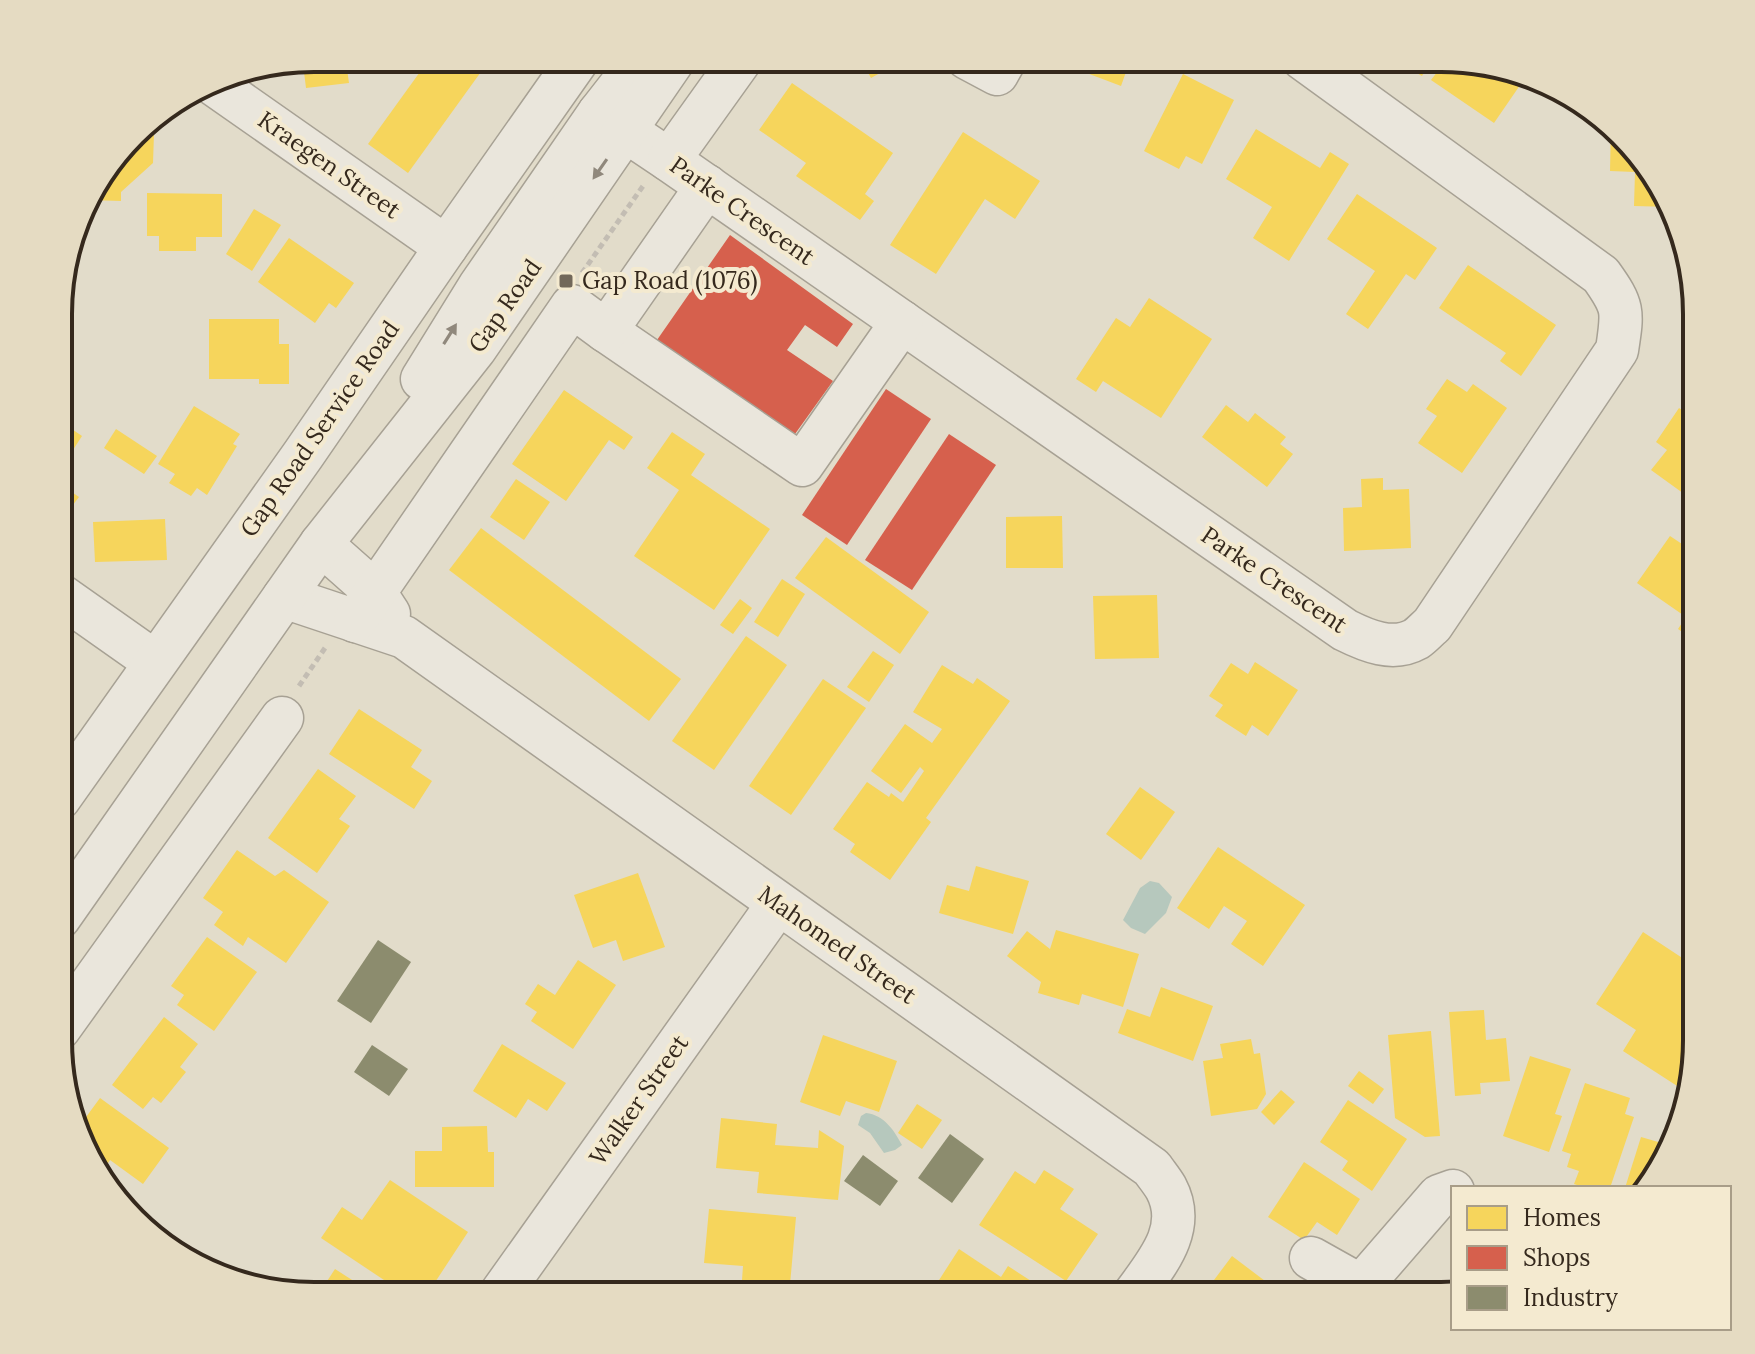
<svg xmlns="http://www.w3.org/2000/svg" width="1755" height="1354" font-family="Lora,serif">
  <rect width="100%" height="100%" fill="#e2dcca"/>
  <g fill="#b6c8bd">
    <path d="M1150,881L1159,883L1172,897L1166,913L1145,934L1131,928L1123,920L1140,888Z"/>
    <path d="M866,1113C884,1115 894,1130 902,1145L895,1150L884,1153L870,1133L858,1125L861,1116Z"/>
  </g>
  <g fill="#f6d55c">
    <path d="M314,58H363L364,60L346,62L349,83L306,88L303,64H309L308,59Z"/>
    <path d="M430,58H491L408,173L368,144Z"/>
    <path d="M860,58H901L902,61L871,78Z"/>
    <path d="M1047,58H1131L1121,86Z"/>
    <path d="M1391,58H1399L1432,59L1422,76Z"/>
    <path d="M1447,59H1457L1527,75L1494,123L1431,80Z"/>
    <path d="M1183,74L1234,100L1202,164L1186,156L1179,169L1144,151Z"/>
    <path d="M792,83L893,153L865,194L874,201L860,220L796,176L806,163L759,130Z"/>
    <path d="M1611,123L1671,201L1672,207L1634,206L1635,172L1610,171Z"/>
    <path d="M1256,129L1320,168L1330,152L1349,164L1289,261L1253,238L1272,207L1226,179Z"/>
    <path d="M963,132L1040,181L1015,219L985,199L936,274L890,245Z"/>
    <path d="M136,133L154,134L153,163L121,192V201L88,200L92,186Z"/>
    <path d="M147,193L222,194V237H196V251H159V236H147Z"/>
    <path d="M1357,194L1437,248L1415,280L1406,274L1368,329L1346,314L1375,271L1327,239Z"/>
    <path d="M254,209L281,225L252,271L226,254Z"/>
    <path d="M289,238L354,283L336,308L329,303L315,323L258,282Z"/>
    <path d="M68,257L76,263L67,277L62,274Z"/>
    <path d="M1468,265L1556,325L1521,376L1500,361L1506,353L1439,308Z"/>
    <path d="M1149,298L1212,339L1161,418L1103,381L1096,392L1076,379L1116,318L1130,327Z"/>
    <path d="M209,319H279V344H289V384H259V379H209Z"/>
    <path d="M1447,379L1467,392L1473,384L1507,408L1462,473L1418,443L1437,416L1426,409Z"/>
    <path d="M564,390L633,437L624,450L609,440L566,501L512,464Z"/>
    <path d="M1226,405L1248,422L1255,413L1286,437L1280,444L1293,454L1267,487L1202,437Z"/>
    <path d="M1697,405V482L1687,496L1651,470L1667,450L1656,442L1679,408L1689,415Z"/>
    <path d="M194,406L240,434L233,444L237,446L207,495L197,488L191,496L169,483L175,474L158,464Z"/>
    <path d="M60,421L82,436L60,470Z"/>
    <path d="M116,429L157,456L144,474L104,448Z"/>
    <path d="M672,432L705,454L691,475L770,529L714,610L634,556L679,490L647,468Z"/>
    <path d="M1383,478V490L1409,489L1411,548L1344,551L1343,508L1362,507L1361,479Z"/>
    <path d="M516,479L550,502L524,540L490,517Z"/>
    <path d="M66,488L79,497L60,522V496Z"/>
    <path d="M1062,516L1063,568H1006V517Z"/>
    <path d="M165,519L167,560L95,562L93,522Z"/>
    <path d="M481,528L681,679L649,721L449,570Z"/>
    <path d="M1670,536L1697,554V642L1678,629L1686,617L1637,583Z"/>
    <path d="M826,537L929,612L900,654L795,578Z"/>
    <path d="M782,579L805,594L778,637L754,622Z"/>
    <path d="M1157,595L1159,658L1095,659L1093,596Z"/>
    <path d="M740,599L752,608L733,634L720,625Z"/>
    <path d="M746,636L787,665L714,770L672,741Z"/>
    <path d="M873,651L894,665L869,702L847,687Z"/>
    <path d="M1255,662L1298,690L1268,736L1252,725L1246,736L1215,716L1223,705L1209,696L1231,663L1248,674Z"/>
    <path d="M942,665L973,684L977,678L1010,701L926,818L931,822L890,880L850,852L855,844L833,829L867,782L889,797L891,793L903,802L924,771L920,767L901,793L871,771L905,724L932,743L942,729L913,712Z"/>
    <path d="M823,679L866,708L791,815L749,786Z"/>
    <path d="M359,709L422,750L411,767L432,781L414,809L329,754Z"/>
    <path d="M318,769L356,796L339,819L350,826L317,873L268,838Z"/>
    <path d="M1140,787L1175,812L1141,860L1106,834Z"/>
    <path d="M1218,847L1305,905L1263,966L1231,944L1247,921L1224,906L1209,929L1177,908Z"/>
    <path d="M237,850L275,876L284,870L329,902L286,963L248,937L243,946L214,925L223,912L203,898Z"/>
    <path d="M976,866L1029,881L1013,934L939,913L947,885L969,891Z"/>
    <path d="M638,873L665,947L623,961L616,940L593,948L574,895Z"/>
    <path d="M1056,930L1139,954L1123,1007L1082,994L1079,1005L1038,993L1041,982L1007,956L1027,931L1050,949Z"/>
    <path d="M1643,932L1696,967V1057L1688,1093L1623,1051L1636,1030L1596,1004Z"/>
    <path d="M207,937L257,972L214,1031L177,1005L184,995L171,986Z"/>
    <path d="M578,960L616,985L573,1049L531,1021L537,1012L525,1004L538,984L555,995Z"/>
    <path d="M1161,987L1213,1006L1193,1061L1118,1033L1127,1009L1150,1017Z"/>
    <path d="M1484,1010L1486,1040L1506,1038L1510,1081L1480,1083L1481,1094L1455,1096L1449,1012Z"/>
    <path d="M164,1017L198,1044L180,1067L186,1072L161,1103L153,1097L143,1109L112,1085Z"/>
    <path d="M1431,1031L1440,1136L1425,1137L1395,1118L1388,1035Z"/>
    <path d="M823,1035L897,1061L879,1112L846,1101L840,1116L800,1102Z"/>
    <path d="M1251,1039L1254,1054L1260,1053L1266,1094L1257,1109L1211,1116L1203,1061L1223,1058L1220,1044Z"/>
    <path d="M502,1044L566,1083L547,1111L528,1099L516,1118L473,1091Z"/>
    <path d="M1530,1056L1571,1069L1555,1114L1562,1116L1549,1152L1503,1136Z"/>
    <path d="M1359,1071L1384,1089L1373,1104L1348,1086Z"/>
    <path d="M1585,1083L1630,1098L1625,1114L1634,1117L1610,1188H1586L1574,1184L1579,1171L1567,1167L1571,1154L1562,1151Z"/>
    <path d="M1281,1090L1295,1102L1274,1125L1261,1112Z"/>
    <path d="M100,1098L169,1148L143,1184L110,1160L105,1168L84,1152L78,1128Z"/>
    <path d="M1348,1100L1407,1139L1372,1191L1342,1170L1348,1161L1320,1142Z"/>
    <path d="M917,1104L942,1120L922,1149L898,1133Z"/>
    <path d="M721,1118L777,1124L775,1145L818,1148L819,1130L844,1146L838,1200L757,1193L759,1172L716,1168Z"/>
    <path d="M487,1126L488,1152H494V1187H415V1151H442V1127Z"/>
    <path d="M1641,1137L1672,1146L1646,1188H1625Z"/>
    <path d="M1304,1162L1360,1199L1337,1235L1317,1222L1304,1240L1268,1217Z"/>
    <path d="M1044,1170L1074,1189L1060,1209L1098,1234L1066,1281L979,1225L1015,1171L1035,1184Z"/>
    <path d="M390,1180L468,1232L426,1296H408L321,1238L342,1207L362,1220Z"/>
    <path d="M709,1209L796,1217L789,1296L741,1294L743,1266L704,1263Z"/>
    <path d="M959,1249L1001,1277L1008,1266L1042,1288L1037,1296H940L932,1291Z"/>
    <path d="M1232,1256L1285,1296H1202Z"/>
    <path d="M335,1269L377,1296L318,1295Z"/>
    <path d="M624,1283L698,1287L697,1296H624Z"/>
  </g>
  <g fill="#d6604d">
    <path d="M730,235L853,324L837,347L805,325L787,350L833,381L795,434L657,340Z"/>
    <path d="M886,389L931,419L847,545L802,515Z"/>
    <path d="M949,434L996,465L912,590L865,560Z"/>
  </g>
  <g fill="#8c8c6e">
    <path d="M378,940L411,962L371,1023L337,1001Z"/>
    <path d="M372,1045L408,1069L389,1096L354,1072Z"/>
    <path d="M950,1134L984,1159L952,1203L918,1178Z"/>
    <path d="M863,1155L898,1181L880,1206L844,1181Z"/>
  </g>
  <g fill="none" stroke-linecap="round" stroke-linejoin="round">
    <defs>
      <g id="minor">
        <path d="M967,58L997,74L1006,58"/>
        <path d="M212,83L446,247"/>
        <path d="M599,113L669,160L1345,630C1367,641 1393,652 1416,639C1422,635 1427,629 1432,625L1617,350C1623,311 1624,307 1601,275L1302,58"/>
        <path d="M669,160L742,58"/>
        <path d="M606,331L802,465L902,322"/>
        <path d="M422,379L479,287L599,113L642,58"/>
        <path d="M321,544L374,591L389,614"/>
        <path d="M60,595L155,662"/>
        <path d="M284,597L404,637L1152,1168C1156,1174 1162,1181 1166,1188C1188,1229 1156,1264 1133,1296"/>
        <path d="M355,621L572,306L606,331L707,186"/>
        <path d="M59,799L303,455L446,247L579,58"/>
        <path d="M59,918L321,544L475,349L675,58"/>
        <path d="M59,1029L282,718"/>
        <path d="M1311,1258L1361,1286"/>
        <path d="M499,1296L778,904"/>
        <path d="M1356,1296L1361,1286L1439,1196L1453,1191"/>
      </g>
    </defs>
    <use href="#minor" stroke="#a7a194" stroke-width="45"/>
    <g stroke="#c3bdb3" stroke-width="5" stroke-dasharray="6 4" stroke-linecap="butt">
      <path d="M582,273L643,186"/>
      <path d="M299,686L325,648"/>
    </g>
    <use href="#minor" stroke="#eae6dc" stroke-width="42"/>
  </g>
  <defs><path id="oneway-solid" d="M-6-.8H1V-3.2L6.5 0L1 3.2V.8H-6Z" transform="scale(2)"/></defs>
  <g fill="#90887c">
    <use href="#oneway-solid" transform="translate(600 169) rotate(125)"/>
    <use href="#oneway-solid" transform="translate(450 334) rotate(-58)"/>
  </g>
  <rect fill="#72685a" stroke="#f4ead0" stroke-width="3" x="558" y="273" width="16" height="16" rx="4"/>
  <g text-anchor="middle" stroke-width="8" stroke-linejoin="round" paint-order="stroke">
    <g font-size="24" fill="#35291d" stroke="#f4ead0">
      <text transform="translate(329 165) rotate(35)" y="8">Kraegen Street</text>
      <text transform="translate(742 211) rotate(35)" y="8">Parke Crescent</text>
      <text transform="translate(505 306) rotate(-55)" y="8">Gap Road</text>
      <text transform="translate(320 429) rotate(-55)" y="8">Gap Road Service Road</text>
      <text transform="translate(1274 580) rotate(34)" y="8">Parke Crescent</text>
      <text transform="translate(837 945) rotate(35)" y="8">Mahomed Street</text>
      <text transform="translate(639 1100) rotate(-55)" y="8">Walker Street</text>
    </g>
    <g font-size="24" fill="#35291d" stroke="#f4ead0" text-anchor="start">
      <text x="582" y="289">Gap Road (1076)</text>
    </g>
  </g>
  <path d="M0 0H1755V1354H0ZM314 72H1441A242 242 0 0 1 1683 314V1040A242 242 0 0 1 1441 1282H314A242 242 0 0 1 72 1040V314A242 242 0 0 1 314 72Z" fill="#e5dbc2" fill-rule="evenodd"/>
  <path fill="none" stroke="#35291d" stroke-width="4" d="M314 72H1441A242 242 0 0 1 1683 314V1040A242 242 0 0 1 1441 1282H314A242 242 0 0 1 72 1040V314A242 242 0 0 1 314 72Z"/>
  <rect x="1451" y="1186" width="280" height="144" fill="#f4ead0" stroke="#a89d88" stroke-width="2"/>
  <rect x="1467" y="1206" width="40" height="24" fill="#f6d55c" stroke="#a89d88" stroke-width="2"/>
  <text x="1523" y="1226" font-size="24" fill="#35291d">Homes</text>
  <rect x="1467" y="1246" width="40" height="24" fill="#d6604d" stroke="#a89d88" stroke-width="2"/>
  <text x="1523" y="1266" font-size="24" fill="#35291d">Shops</text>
  <rect x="1467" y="1286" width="40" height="24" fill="#8c8c6e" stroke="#a89d88" stroke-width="2"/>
  <text x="1523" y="1306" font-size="24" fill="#35291d">Industry</text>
</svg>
